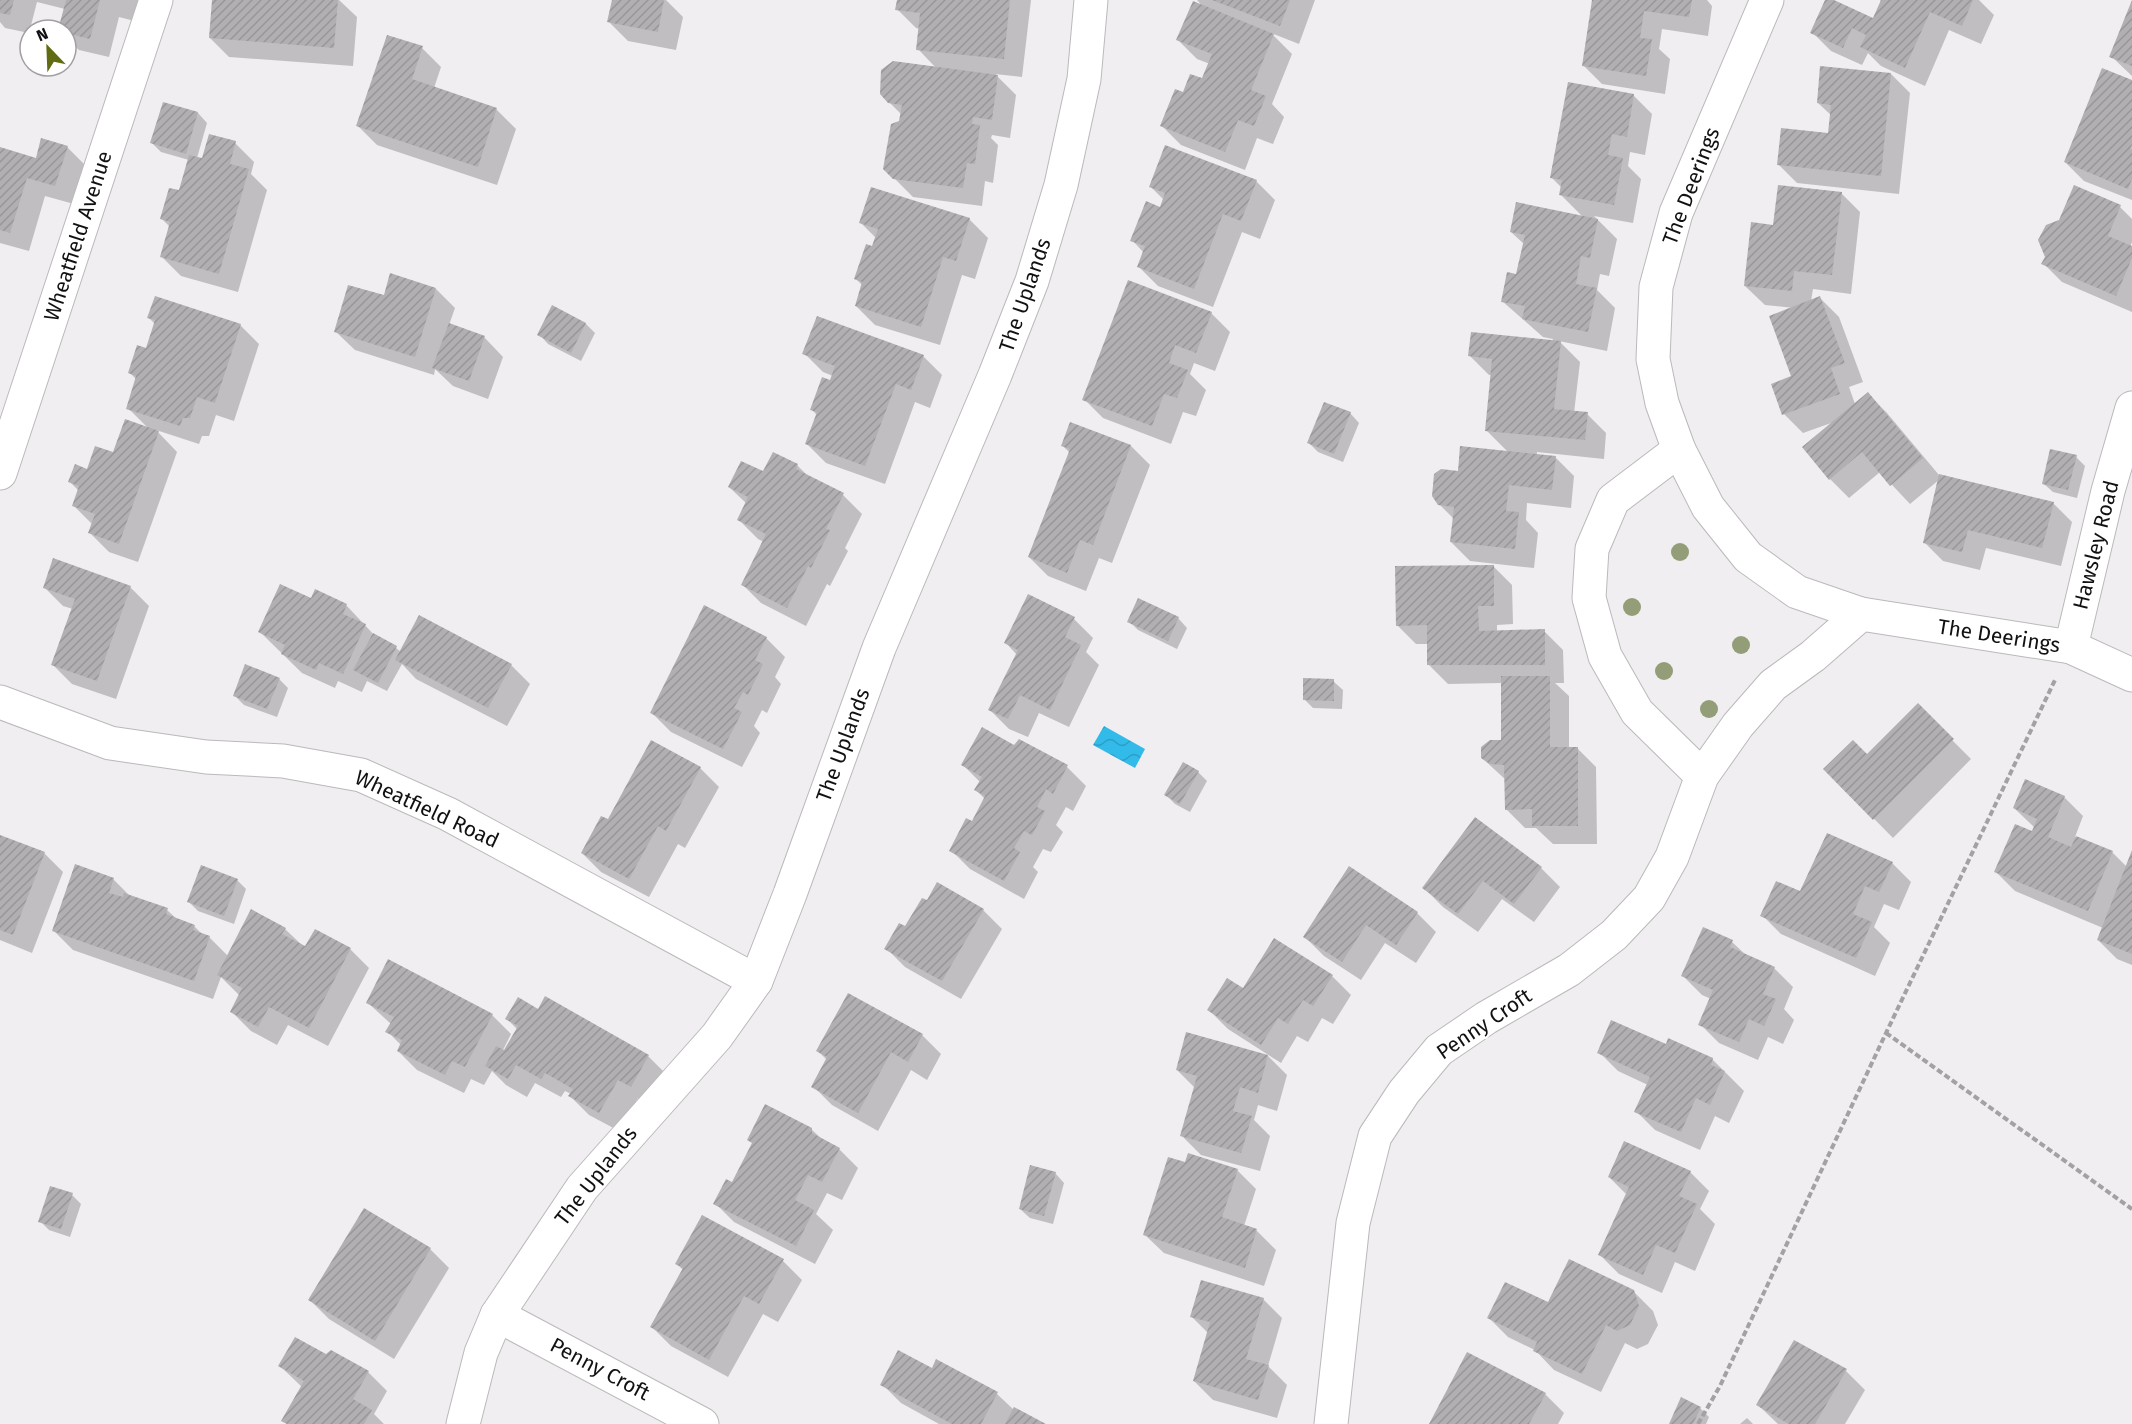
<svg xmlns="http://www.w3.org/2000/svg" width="2132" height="1424" font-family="'Fira Sans',sans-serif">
  <defs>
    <pattern id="water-waves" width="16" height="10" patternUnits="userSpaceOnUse" patternTransform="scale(1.5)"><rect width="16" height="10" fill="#32bae9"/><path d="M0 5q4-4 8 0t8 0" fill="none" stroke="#2b9fc7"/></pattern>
    <pattern id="building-hatch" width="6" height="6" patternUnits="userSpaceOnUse" patternTransform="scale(1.5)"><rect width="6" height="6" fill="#b1afb2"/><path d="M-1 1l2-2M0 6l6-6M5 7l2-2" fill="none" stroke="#979698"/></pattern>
  </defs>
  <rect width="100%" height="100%" fill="#f0eef0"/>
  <path fill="url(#water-waves)" d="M1104,726L1145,749L1135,768L1093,745Z"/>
  <g fill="#0003">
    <path d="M0,0H152L146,24L119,17L109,57L79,50L66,37V30H60L65,9L37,2L29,33L5,28L0,22Z"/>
    <path d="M213,0H339L357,17L353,66L229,57L210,38Z"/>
    <path d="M613,0H666L683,17L676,50L628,41L609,22Z"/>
    <path d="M898,0H1031L1022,77L995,74L1016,95L1010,138L992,135L991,138L998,145L993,183L985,181L982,206L913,197L885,169L902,115L881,94L937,69L918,49L920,29L916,28L897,9Z"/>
    <path d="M1197,0H1315L1299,44L1271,33L1292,54L1272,104L1284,117L1273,144L1257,138L1245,170L1181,145L1162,126L1184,94L1203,80L1210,64L1197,59L1178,40L1204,8Z"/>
    <path d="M1593,0H1707L1712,6L1708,36L1662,29L1659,49L1670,59L1665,94L1602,84L1583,65Z"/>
    <path d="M1826,0L1874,20L1882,2L1880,0H1979L1994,15L1981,44L1949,30L1925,86L1881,66L1868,53L1862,65L1831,51L1812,32Z"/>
    <path d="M2132,4V76L2111,56Z"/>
    <path d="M422,48L441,67L434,88L497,110L516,129L497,185L377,145L358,126Z"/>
    <path d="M1891,74L1910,93L1899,194L1797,183L1778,164L1830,135L1832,116L1818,103Z"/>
    <path d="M2132,82V200L2084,181L2065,162Z"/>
    <path d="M1633,95L1652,114L1645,155L1630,152L1628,166L1641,179L1633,223L1594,216L1617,239L1609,276L1600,274L1597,290L1615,308L1607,351L1559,341L1580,362L1574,413L1587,414L1606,433L1604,459L1537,452V455L1555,457L1574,476L1571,508L1527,503L1526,520L1538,533L1534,568L1470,561L1451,542L1454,519L1439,504L1459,472L1508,452L1486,430L1492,375H1489L1470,356L1552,342L1553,339L1543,337L1502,301L1518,276L1524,244L1511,232L1583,217L1561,195L1562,188L1552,178Z"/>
    <path d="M164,104L198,113L207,123L197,158L203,160L235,143L254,162L251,174L267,190L238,292L181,276L162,257L170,227L162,219L180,192L189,160L161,152L152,143Z"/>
    <path d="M67,147L86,166L74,204L45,196L29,251L0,243V149L37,160Z"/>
    <path d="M1256,181L1275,200L1260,239L1242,232L1213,307L1158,286L1139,267L1144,253L1132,240L1160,209L1164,200L1150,186Z"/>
    <path d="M1841,193L1860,212L1851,294L1813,289L1811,301L1820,298L1839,317L1863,382L1849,387L1855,404L1868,394L1887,413L1939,475L2053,503L2072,522L2061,566L1986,548L1980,570L1943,561L1924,542L1940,479L1910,504L1880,472L1849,498L1830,479L1834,422L1803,433L1784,414L1793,377L1794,308L1765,305L1745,286L1774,227Z"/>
    <path d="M2120,207L2132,219V242L2130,247L2132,248V312L2062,282L2043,263Z"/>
    <path d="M969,219L988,238L975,279L962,275L940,345L875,325L856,306L863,286L856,279L877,239L860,222Z"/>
    <path d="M436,289L455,308L449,325L484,337L503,357L488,399L453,386L435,369L434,375L355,350L335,331L385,297Z"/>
    <path d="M552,307L586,324L595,333L581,361L548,344L539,334Z"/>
    <path d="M1211,313L1230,332L1215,371L1194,363L1190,374L1206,390L1196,416L1183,412L1171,444L1103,418L1084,399Z"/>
    <path d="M149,318L240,325L259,344L234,421L216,415L209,436H202L199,444L156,430L177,452L138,562L109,552L90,533L92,524L74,506L79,491L70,482L149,429L128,408L137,380L130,373L147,350L155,324Z"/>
    <path d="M804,353L923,356L942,375L930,408L915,402L885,484L826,463L807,444L817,415L811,409L833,376L823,372Z"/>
    <path d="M1350,413L1359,423L1343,462L1318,452L1309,443Z"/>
    <path d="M1071,423L1131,446L1150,465L1112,563L1099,558L1086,591L1048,576L1029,557L1070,453L1063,446Z"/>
    <path d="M2076,457L2085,466L2077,498L2053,492L2043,483Z"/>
    <path d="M797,465L810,478L843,495L862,514L845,548L848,551L830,586L827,584L806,626L761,603L742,584L764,542L758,539L739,520L747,504L729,487Z"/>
    <path d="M1493,566L1512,585L1513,624L1497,625V632L1544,631L1563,650L1564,683H1555L1569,696V748H1577L1596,767L1597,844H1553L1536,828H1525L1506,809V780L1482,758L1502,741V683L1448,684L1429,665L1428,644H1416L1397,625Z"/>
    <path d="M44,587H130L149,606L116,699L72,684L53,665L73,609L63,606Z"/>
    <path d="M311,600L346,605L377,638L396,648L401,652L511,665L530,684L507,726L416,679L402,664L387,691L367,681L362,692L338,681L335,688L302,673L260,632Z"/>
    <path d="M1178,618L1187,628L1177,649L1138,630L1129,621Z"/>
    <path d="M1074,619L1093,638L1086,652L1099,665L1069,727L1039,713L1028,737L1009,729L990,710L1017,655L1006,643Z"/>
    <path d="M766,638L785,657L775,677L781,684L767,713L762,710L754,726L760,733L742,767L671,732L652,713Z"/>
    <path d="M279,679L288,688L277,717L244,705L234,695Z"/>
    <path d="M1333,681L1343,690L1342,709L1313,708L1304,699Z"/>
    <path d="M1918,706L1971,759L1893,838L1825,769L1867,756Z"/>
    <path d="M1014,746L1067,767L1086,786L1073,811L1066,807L1056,825L1063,832L1051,852L1043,849L1033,867L1038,872L1024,899L970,869L951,850L972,823L985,799L976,790L980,782L963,765Z"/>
    <path d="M700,768L719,787L685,848L678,844L649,897L601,872L582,853Z"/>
    <path d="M1198,772L1207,781L1190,812L1175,804L1166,795Z"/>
    <path d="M2064,797L2083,816L2075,837L2112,852L2127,867L2132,854V965L2117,959L2098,940L2103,928L2015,891L1996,872L2033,832L2035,828L2014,808Z"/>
    <path d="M0,836L44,853L63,872L32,953L0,940Z"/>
    <path d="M1892,863L1911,882L1899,910L1884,904L1874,927L1890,943L1875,976L1781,934L1762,915L1801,893Z"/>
    <path d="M1541,868L1560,887L1534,922L1502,899L1478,932L1443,907L1424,888Z"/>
    <path d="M1350,869L1417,913L1436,932L1416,963L1385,943L1361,980L1324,956L1305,937Z"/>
    <path d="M113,879L131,897L167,910L178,920L194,926L203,935L209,937L228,956L285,929L304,947L350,949L369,968L328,1046L288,1025L277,1045L251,1031L232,1012L240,996L221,977L213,999L73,950L54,931Z"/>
    <path d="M237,880L246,889L234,924L198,911L189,902Z"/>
    <path d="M983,910L1002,929L961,999L905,967L886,948L905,929Z"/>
    <path d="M1703,929L1732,942L1747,956L1774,968L1793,987L1784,1009L1794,1020L1783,1044L1768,1037L1758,1060L1719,1043L1700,1024L1711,999L1702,995L1683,976Z"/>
    <path d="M1332,976L1351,995L1333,1024L1322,1018L1308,1042L1297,1036L1281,1063L1228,1029L1209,1010L1244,990Z"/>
    <path d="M367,1002L492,1015L511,1034L501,1054L503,1055L518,1030L507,1019L648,1056L667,1075L650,1105L638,1098L619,1131L589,1115L570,1096L571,1094L565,1091L561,1097L535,1083L527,1097L506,1085L492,1071L484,1085L471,1079L464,1093L417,1070L398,1051L401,1045L387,1031L391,1024Z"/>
    <path d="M1187,1034L1268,1056L1287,1075L1277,1111L1258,1105L1254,1120L1270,1136L1260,1171L1201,1155L1182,1136L1195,1088L1177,1070Z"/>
    <path d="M922,1035L941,1054L927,1080L911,1070L878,1131L832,1105L813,1086L827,1060L818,1051Z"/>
    <path d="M1667,1046L1712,1059L1744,1091L1729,1123L1715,1116L1700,1150L1655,1130L1636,1111L1648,1085L1618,1071L1599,1052Z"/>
    <path d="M811,1129L823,1140L839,1149L858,1168L842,1200L827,1193L816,1214L833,1230L815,1264L734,1222L715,1203L732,1184Z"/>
    <path d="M1186,1164L1237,1170L1256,1189L1244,1226L1257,1231L1276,1250L1264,1286L1164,1253L1144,1234Z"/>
    <path d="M1690,1172L1709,1191L1700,1209L1715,1224L1695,1271L1675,1262L1662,1293L1619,1274L1600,1255L1627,1195L1609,1177Z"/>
    <path d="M1055,1173L1064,1183L1053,1224L1030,1218L1020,1209Z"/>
    <path d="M72,1195L81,1204L70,1237L49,1230L40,1221Z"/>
    <path d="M430,1249L449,1268L394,1359L329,1319L310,1300Z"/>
    <path d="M783,1261L802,1280L778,1322L763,1314L728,1377L671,1346L652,1327L683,1270L677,1264Z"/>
    <path d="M1633,1291L1653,1311L1658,1325L1648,1344L1637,1349L1625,1343L1601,1392L1554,1370L1535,1350L1508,1337L1489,1318L1549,1304Z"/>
    <path d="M1263,1299L1282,1318L1268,1366L1287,1385L1277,1418L1213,1400L1194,1381L1208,1333L1191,1316Z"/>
    <path d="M326,1356L368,1372L387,1391L374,1414L384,1424H287L283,1421L302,1387L280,1366Z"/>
    <path d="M937,1361L997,1394L1014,1410L1043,1424H939L901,1403L882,1384L933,1370Z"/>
    <path d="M1846,1371L1865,1390L1845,1424H1778L1758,1405Z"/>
    <path d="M1545,1394L1564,1413L1558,1424H1430Z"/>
    <path d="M1700,1408L1709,1417L1706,1424H1670Z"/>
    <path d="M1747,1418L1753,1424H1740Z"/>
  </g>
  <g fill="url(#building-hatch)">
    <path d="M0,0H14L10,15L0,13Z"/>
    <path d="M66,0H100L90,39L66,33V30H58Z"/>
    <path d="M212,0H338L334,48L209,38Z"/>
    <path d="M612,0H664L658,32L607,22Z"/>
    <path d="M897,0H1010L1004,59L916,50L920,13L895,10Z"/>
    <path d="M1212,0H1290L1280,26Z"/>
    <path d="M1592,0H1692L1689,17L1644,11L1640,38L1652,39L1646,76L1582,66Z"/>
    <path d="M1825,0H1834L1873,18L1881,0H1973L1962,26L1930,12L1905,68L1860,47L1866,35L1852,28L1843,48L1810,33Z"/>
    <path d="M2132,0V66L2109,57Z"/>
    <path d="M1193,1L1274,34L1251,90L1266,96L1254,126L1238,120L1225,152L1160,126L1175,89L1183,92L1190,74L1202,78L1212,54L1176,40Z"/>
    <path d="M387,35L423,46L412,79L497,108L478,167L356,126Z"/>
    <path d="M893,61L998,75L992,120L973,117L972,124L980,125L975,164L967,163L963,188L893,179L883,169L891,124L899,121L902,105L888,103L880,94L881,70Z"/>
    <path d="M1820,66L1891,73L1881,176L1777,165L1781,128L1828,133L1831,105L1817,103Z"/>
    <path d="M2102,68L2132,80V145L2130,149L2132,150V179L2128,189L2064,162Z"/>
    <path d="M1568,82L1634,94L1627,137L1612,134L1608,155L1623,158L1614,205L1559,195L1562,180L1550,178Z"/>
    <path d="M163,102L198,112L186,154L150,143Z"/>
    <path d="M209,134L236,141L230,164L249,169L219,274L160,257L170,222L160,219L169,188L179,190L189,155L202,158Z"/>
    <path d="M41,138L68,146L55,186L27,178L10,233L0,230V147L36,158Z"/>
    <path d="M1165,145L1257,180L1241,221L1223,214L1194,289L1137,267L1145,246L1130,241L1146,201L1160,207L1165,193L1149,187Z"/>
    <path d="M1778,185L1842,192L1832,275L1794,271L1792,291L1744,286L1751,222L1773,225Z"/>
    <path d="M2074,185L2121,205L2108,236L2132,246V258L2116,296L2041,264L2045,257L2038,240L2046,225L2059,220Z"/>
    <path d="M871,187L970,218L956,261L943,257L921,327L855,306L862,282L854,279L866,244L872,246L878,229L859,223Z"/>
    <path d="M1516,202L1598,219L1590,258L1581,256L1576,284L1597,288L1588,332L1522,319L1525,306L1501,302L1507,272L1516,274L1525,235L1510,232Z"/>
    <path d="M390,273L436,288L415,357L334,332L348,285L384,295Z"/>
    <path d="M1128,280L1212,312L1196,353L1175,345L1169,363L1188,370L1177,398L1164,394L1152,426L1082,400Z"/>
    <path d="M155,296L241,324L215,403L197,397L190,418H183L180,426L126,409L136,376L128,373L137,345L146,348L155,320L147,318Z"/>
    <path d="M1820,296L1845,363L1831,368L1840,394L1782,415L1771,384L1791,376L1769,316Z"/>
    <path d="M552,305L586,323L571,353L537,335Z"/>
    <path d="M817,316L924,355L911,390L896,384L865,466L805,444L817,412L810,410L822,377L830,380L835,366L802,354Z"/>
    <path d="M449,323L485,336L469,381L432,368Z"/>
    <path d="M1471,332L1561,341L1554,409L1588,412L1585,440L1485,431L1492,359L1468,356Z"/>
    <path d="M1868,392L1923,458L1890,486L1862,452L1829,480L1802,447Z"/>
    <path d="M1324,402L1351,412L1334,454L1307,443Z"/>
    <path d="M125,419L159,431L119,544L88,533L95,514L72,506L79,486L68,482L75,464L87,469L95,446L113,452Z"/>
    <path d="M1070,422L1131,445L1093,545L1080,540L1067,573L1028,557L1070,449L1061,446Z"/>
    <path d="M1460,446L1556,456L1552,490L1509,485L1506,511L1519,512L1515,549L1450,542L1454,507L1438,505L1432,496L1434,474L1441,469L1458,471Z"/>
    <path d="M2050,449L2077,455L2068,490L2042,484Z"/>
    <path d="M773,452L798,464L796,469L844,493L826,529L830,530L811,568L808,566L787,608L741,585L766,534L737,520L748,497L728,487L741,461L763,471Z"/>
    <path d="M1939,474L2054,502L2042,548L1968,530L1962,552L1923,543Z"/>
    <path d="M53,558L131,586L97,681L51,665L75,599L43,588Z"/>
    <path d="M1494,565V606H1478L1479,631L1545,629V665H1427V625L1396,626L1395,566Z"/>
    <path d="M280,584L311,598L315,589L347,604L343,614L366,624L343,674L319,663L316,670L281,654L285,645L258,632Z"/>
    <path d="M1028,594L1075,617L1065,637L1081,645L1050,710L1020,695L1008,719L988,710L1018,650L1004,643Z"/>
    <path d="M1138,598L1179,617L1168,641L1127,622Z"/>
    <path d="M704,605L767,637L755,660L763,664L748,695L743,692L734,708L742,712L723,749L650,713Z"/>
    <path d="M419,615L512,664L488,708L395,660Z"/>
    <path d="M373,633L397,646L378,683L353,670Z"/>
    <path d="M245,664L280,678L267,709L233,696Z"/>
    <path d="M1501,676H1550V747H1578V826H1532V809L1505,810L1504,765L1490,764L1481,758V747L1490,740H1501Z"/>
    <path d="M1303,678L1334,679V701L1303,700Z"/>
    <path d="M1918,703L1954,739L1873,820L1823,769L1853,740L1867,754Z"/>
    <path d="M982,727L1014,745L1019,739L1068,765L1053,794L1046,789L1037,807L1045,811L1032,835L1024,831L1014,848L1020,852L1004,881L949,851L966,818L972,821L985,796L974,790L982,777L961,765Z"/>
    <path d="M651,740L701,767L666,831L658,826L629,879L581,853L601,816L608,819Z"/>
    <path d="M1183,762L1199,771L1180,804L1164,795Z"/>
    <path d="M2025,779L2065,796L2048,837L2071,847L2076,836L2113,851L2088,911L1994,872L2015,824L2032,831L2037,819L2013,808Z"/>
    <path d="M1475,817L1542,867L1514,904L1483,881L1458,914L1422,888Z"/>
    <path d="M1827,833L1893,862L1879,892L1865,886L1853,914L1872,922L1856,958L1760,916L1776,881L1800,891Z"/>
    <path d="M0,835L45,852L13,935L0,930Z"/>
    <path d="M2132,850V954L2097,940Z"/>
    <path d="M75,864L114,878L109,893L123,897L124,893L168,908L166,914L195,925L193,930L210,936L194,981L52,931Z"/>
    <path d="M201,865L238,879L224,916L187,902Z"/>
    <path d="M1349,866L1418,912L1396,945L1366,925L1342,962L1303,937Z"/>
    <path d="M937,882L984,909L942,981L884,949L899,923L905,926L922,898L927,900Z"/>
    <path d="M251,909L286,928L282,934L305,946L315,929L351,948L309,1028L269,1007L258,1027L230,1012L242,988L217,975Z"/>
    <path d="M1703,927L1733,940L1730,947L1775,967L1763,994L1776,999L1764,1026L1749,1019L1739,1042L1698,1025L1713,990L1681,976Z"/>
    <path d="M1274,938L1333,975L1313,1006L1303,1000L1288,1024L1278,1018L1261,1045L1207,1010L1227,978L1243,988Z"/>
    <path d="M388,959L493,1014L465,1067L452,1061L445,1075L397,1051L402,1040L385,1032L394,1017L366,1003Z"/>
    <path d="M848,993L923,1034L908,1062L891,1052L858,1113L811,1087L827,1057L816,1051Z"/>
    <path d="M545,996L649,1055L631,1087L618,1080L599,1113L568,1096L573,1089L545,1073L541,1079L516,1065L508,1079L485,1066L496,1046L504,1050L518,1026L505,1019L518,997L538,1009Z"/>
    <path d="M1611,1020L1666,1044L1668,1038L1713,1058L1711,1065L1725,1071L1710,1105L1696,1098L1681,1132L1634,1112L1650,1077L1597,1053Z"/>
    <path d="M1186,1032L1268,1055L1258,1093L1240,1087L1233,1111L1252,1116L1241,1153L1180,1136L1197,1076L1176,1070Z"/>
    <path d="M765,1104L812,1128V1133L840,1148L822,1182L808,1175L795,1200L814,1210L796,1246L713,1204L726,1179L732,1182L752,1143L747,1140Z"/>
    <path d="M1624,1141L1691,1171L1679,1196L1697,1204L1675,1253L1656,1245L1643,1275L1598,1255L1629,1187L1608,1177Z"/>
    <path d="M1188,1153L1238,1169L1222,1217L1257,1229L1245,1268L1143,1235L1168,1157L1185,1162Z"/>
    <path d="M1030,1165L1056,1172L1044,1216L1019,1209Z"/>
    <path d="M50,1186L73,1193L61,1229L38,1222Z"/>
    <path d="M364,1208L431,1248L375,1341L308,1300Z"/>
    <path d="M702,1215L784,1259L759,1304L744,1296L709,1360L650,1327L683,1268L675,1264Z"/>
    <path d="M1569,1259L1634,1290L1639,1306L1630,1325L1617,1331L1606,1325L1582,1374L1533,1351L1537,1342L1487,1318L1505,1282L1548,1302Z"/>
    <path d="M1201,1280L1264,1298L1246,1359L1269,1365L1258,1400L1193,1381L1210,1322L1190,1317Z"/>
    <path d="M295,1337L326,1354L331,1350L369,1371L353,1399L372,1410L364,1424H287L281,1421L304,1381L278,1366Z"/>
    <path d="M1794,1340L1847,1369L1815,1424H1789L1756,1405Z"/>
    <path d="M898,1350L932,1368L936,1359L998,1392L981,1424H952L880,1385Z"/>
    <path d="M1467,1352L1546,1393L1529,1424H1429Z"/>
    <path d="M1681,1397L1701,1407L1693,1424H1669Z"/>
    <path d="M1014,1407L1046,1424H1005Z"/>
  </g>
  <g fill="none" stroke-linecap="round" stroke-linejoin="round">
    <defs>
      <g id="minor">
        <path d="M1767,0L1676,213L1656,287L1653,359L1662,403L1679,450L1708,507L1748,557L1797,592L1861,614L2071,647L2132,675"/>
        <path d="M1679,450L1613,500L1592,549L1589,598L1605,656L1637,712L1702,776"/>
        <path d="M0,473L156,0"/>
        <path d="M2071,647L2108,491L2132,408"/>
        <path d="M0,702L110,743L206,757L283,761L361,775L448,814L756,981"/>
        <path d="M497,1315L702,1424"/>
        <path d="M463,1424L481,1353L497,1315L582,1188L717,1036L756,981L790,894L879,648L995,375L1032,281L1061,185L1084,79L1091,0"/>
        <path d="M1331,1424L1353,1223L1375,1136L1404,1092L1439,1050L1486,1018L1569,970L1614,935L1649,898L1672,857L1702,776L1738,725L1773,685L1813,656L1861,614"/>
      </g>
    </defs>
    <use href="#minor" stroke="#bbb9bb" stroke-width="35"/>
    <g stroke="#a3a1a3" stroke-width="4" stroke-dasharray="6 3" stroke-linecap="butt">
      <path d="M1886,1033L2132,1209"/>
      <path d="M1698,1424L1720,1386L1886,1033L2055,680"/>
    </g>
    <use href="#minor" stroke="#fff" stroke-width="33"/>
  </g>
  <g fill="#939d77">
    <circle cx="1680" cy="552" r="9"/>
    <circle cx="1632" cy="607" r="9"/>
    <circle cx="1741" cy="645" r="9"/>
    <circle cx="1664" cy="671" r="9"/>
    <circle cx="1709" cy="709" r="9"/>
  </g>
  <g text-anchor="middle" stroke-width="4.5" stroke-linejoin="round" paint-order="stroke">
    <g font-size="21" fill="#121112" stroke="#fff">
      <text transform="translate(1691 186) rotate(-69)" y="7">The Deerings</text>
      <text transform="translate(78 236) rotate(-72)" y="7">Wheatfield Avenue</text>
      <text transform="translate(1025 295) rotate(-71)" y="7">The Uplands</text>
      <text transform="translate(2096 545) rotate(-76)" y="7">Hawsley Road</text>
      <text transform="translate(1999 636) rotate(9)" y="7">The Deerings</text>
      <text transform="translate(843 745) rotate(-70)" y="7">The Uplands</text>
      <text transform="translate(427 809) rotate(25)" y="7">Wheatfield Road</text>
      <text transform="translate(1484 1024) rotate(-34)" y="7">Penny Croft</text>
      <text transform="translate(596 1176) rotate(-52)" y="7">The Uplands</text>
      <text transform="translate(600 1369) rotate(28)" y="7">Penny Croft</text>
    </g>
  </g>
  <g transform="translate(48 48) rotate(337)"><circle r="28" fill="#ffffff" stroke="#a0a0a0" stroke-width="1.5"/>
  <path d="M0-4.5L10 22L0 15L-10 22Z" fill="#616b12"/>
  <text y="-9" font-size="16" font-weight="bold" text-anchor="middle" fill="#121112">N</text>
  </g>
</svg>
